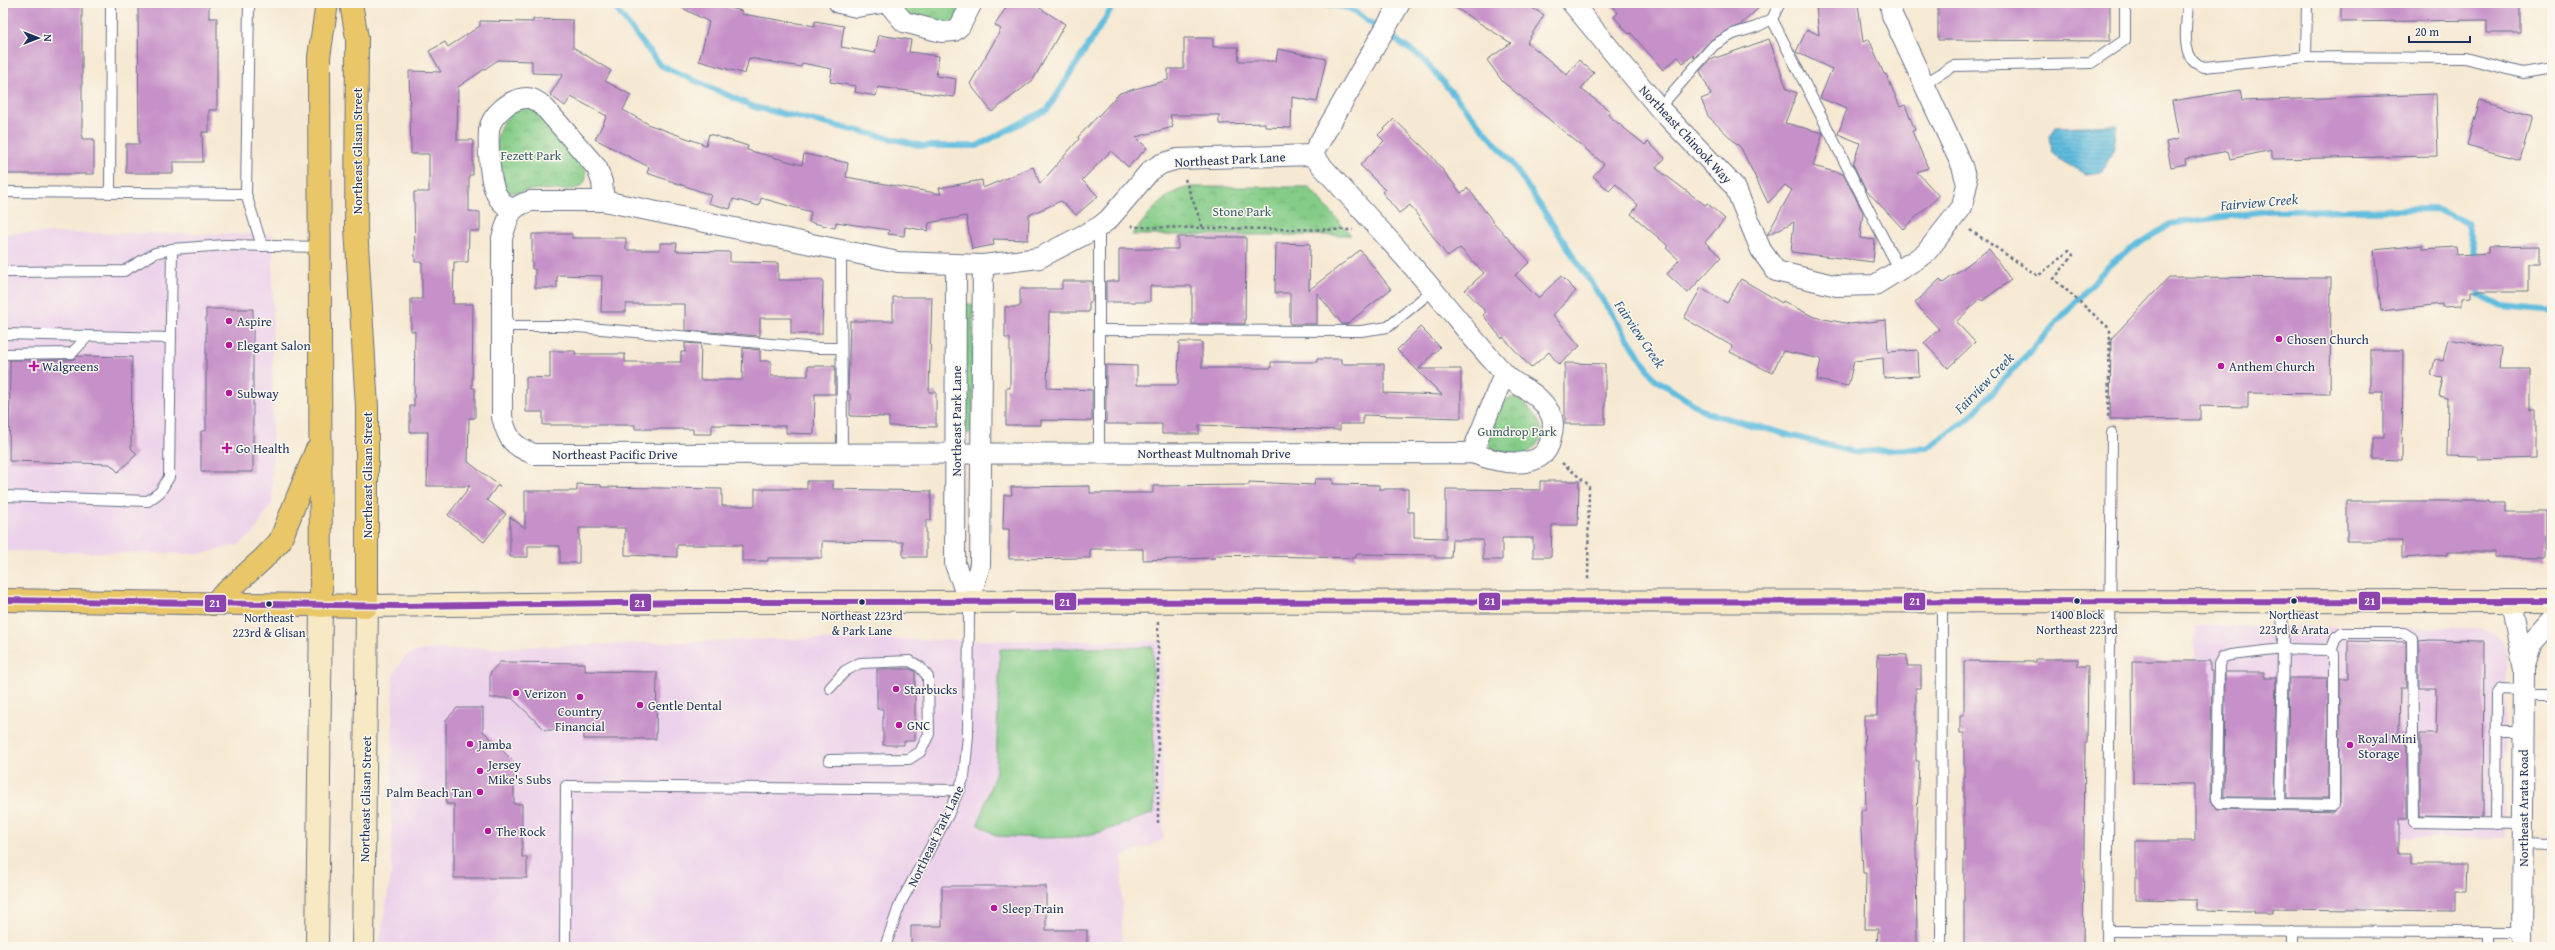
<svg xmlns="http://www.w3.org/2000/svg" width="2555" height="950" font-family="'Gentium Book Plus',serif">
  <defs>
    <pattern id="park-crowns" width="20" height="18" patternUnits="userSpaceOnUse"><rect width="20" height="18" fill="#84cc87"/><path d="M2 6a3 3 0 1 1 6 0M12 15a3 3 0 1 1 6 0" fill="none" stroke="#6ba672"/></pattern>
    <pattern id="water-rules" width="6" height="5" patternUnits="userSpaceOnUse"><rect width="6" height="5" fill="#61bdde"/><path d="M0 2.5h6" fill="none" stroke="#4f9ab7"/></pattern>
  </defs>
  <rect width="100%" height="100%" fill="#fbf7ec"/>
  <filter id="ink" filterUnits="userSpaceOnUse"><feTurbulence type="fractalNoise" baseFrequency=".025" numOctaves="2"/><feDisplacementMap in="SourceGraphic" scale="8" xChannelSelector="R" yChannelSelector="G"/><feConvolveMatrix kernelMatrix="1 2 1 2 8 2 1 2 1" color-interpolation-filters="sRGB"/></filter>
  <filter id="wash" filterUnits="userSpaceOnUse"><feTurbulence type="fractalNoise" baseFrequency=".012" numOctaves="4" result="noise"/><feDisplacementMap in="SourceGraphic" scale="16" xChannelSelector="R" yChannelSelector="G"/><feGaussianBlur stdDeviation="0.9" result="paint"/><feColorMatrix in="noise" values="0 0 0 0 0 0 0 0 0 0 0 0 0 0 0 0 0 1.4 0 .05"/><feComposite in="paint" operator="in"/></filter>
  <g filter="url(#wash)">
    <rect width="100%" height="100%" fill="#f6e9d3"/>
    <g fill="#ecd1ea">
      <path d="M3,233L273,234L272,503L253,534L238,545L201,554L3,551Z"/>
      <path d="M2195,626L2482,628L2494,633L2503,641L2506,652L2505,838L2194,839Z"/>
      <path d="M773,639L1162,641L1163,840L1122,857V947H379L391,875L393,675L405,656L422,650Z"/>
    </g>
    <path fill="#84cc87" stroke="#507e72" d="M1153,647L1154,813L1101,832L1078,837L1046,838L997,836L978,824L996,771L1000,649Z"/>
    <g fill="url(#park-crowns)" stroke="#507e72">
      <path d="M902,3H965L951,26L915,21L901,8Z"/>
      <path d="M522,108H529L538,113L585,170C587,176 586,183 580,187C571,193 542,188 530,190C521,191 515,195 505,191L501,185C499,152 486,124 522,108Z"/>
      <path d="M1192,187H1309L1351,235H1132C1149,215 1164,190 1192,187Z"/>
      <path d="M965,303L973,305V431L968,434L964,432Z"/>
      <path d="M1516,397C1523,400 1527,406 1532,412C1547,430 1545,441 1525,455L1491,450L1488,440L1502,404L1507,399Z"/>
    </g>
    <path fill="url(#water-rules)" stroke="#3e769e" d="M2117,125L2114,147L2103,172L2085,174L2060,160L2052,152L2050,136L2056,127Z"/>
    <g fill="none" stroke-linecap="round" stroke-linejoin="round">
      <g stroke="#61bdde" stroke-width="6">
        <path d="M611,3L660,65L754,107L923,146H977L1048,109L1115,3"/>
        <path d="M1321,3L1349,8L1422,58L1510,160L1654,378L1707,413L1853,452L1927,448L1968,419L2113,261L2170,224L2267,211L2436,209L2467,223L2474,246L2476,261"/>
        <path d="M2478,284L2479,295L2502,307L2552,312"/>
      </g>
    </g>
    <g id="blocks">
      <g fill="#c690c8">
        <path d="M3,3H82V139H94V174H3Z"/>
        <path d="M138,3H209V18H217V110H209V132H202L203,162H173V173H126V144H139Z"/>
        <path d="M673,3H711L742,11V14L815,26V21L844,26L841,47L875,53L879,35L911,40L909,52L939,56L936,76L956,79L954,97L878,87L876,96L855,92L856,86L830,82L832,69L802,63L801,67L749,58L745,74L699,61L709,22Z"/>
        <path d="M1009,3H1032L1065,24L1033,80L992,112L970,84L1001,29L995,25Z"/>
        <path d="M1448,3H1524L1544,15L1527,42L1567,75L1579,60L1594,73L1581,89L1610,111L1608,115L1645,145L1648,142L1665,158L1656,168L1705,205L1707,203L1725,219L1705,242L1721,257L1688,293L1667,274L1679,260L1666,248L1668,246L1631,214L1638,205L1616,184L1609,191L1593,176L1604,164L1503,82L1487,60L1511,43Z"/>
        <path d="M1609,3H1764L1740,25L1711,40L1694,58L1693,55L1683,63L1678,57L1663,70L1631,33L1629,34L1614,17L1618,13Z"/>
        <path d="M1840,3H1858L1863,42L1869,39L1884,74H1886L1900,107L1905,105L1915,130L1912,131L1928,168L1917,172L1939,196L1903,229L1865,189L1853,164L1860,143L1838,134L1847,109L1820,98L1832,69L1796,52L1807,29L1819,35L1816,6Z"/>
        <path d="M1938,3H2110V41L1938,40Z"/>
        <path d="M2344,3H2520V33H2487V20L2341,22V5H2344Z"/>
        <path d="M533,19L573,20V47L611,71L605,81L631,95L623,110L650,125L706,145L709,134L748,146L747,150L802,165L804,154L848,163L846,177L941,194L939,188L982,180L983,188L1033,167L1040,184L1079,139L1078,137L1120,93L1168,80V69H1184V38H1213V47H1238L1239,61H1276L1278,49L1326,59L1317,102L1292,97L1291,128L1265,127V123L1219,124V115H1170L1173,127L1136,137L1147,148L1128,167L1111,151L1082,180L1098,196L1076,215L1061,201L1029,215L1028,240L993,239L994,245L972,249L966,216L929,223L928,231L905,227L904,236L888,234L889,230L836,222L835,228L809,222L811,212L761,198L759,206L733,199L730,209L708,203L711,195L647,173L649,167L595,139L607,116L571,97L565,106L550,95L563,74L532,73V61L498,60L458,87L457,140H473V175H469V211L480,212V231H469L468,262H454L453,304H473L472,388H475V418H469L468,462L500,486H497L487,500L506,514L484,542L448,515L470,486H427L428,432H410V406H414L415,331H411V299H422V262H415L414,192H429V154H411L409,71L441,72L429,51L445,42L448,47L480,26V21L533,22Z"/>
        <path d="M1769,39L1787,89L1797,93L1785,123L1823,133L1813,166L1843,174L1863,212L1860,238L1875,240L1873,262L1791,252L1794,222L1767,235L1792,190L1785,185L1768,203L1741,148L1708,116L1701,99L1711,95L1700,71L1710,60Z"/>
        <path d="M2240,90L2242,101L2436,94L2438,156L2272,159V150L2230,159L2228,151L2185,159L2186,164L2171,167L2166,142L2179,139L2172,101Z"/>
        <path d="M2480,100L2532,116L2520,160L2467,145Z"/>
        <path d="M1394,119L1430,154L1461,193L1468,188L1494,223L1530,262L1515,275L1538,298L1561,276L1576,291L1553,315L1580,346L1559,365L1549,352L1531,368L1503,337L1502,339L1483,315L1486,312L1465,290L1484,273L1460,248L1448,257L1410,205L1399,213L1382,192L1385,190L1360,165L1384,141L1378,135Z"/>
        <path d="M532,234H572V238H626V250H660V243H677L676,251L730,252V262L778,263V280H823L822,334H791V318H760V336L685,330V304H626V312H601L602,276L557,275V288H535V269H532Z"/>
        <path d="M1178,237H1246L1245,324H1192V286H1150V302H1106V281H1119V249H1178Z"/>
        <path d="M1276,243L1310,244L1309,290L1360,250L1391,289L1347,324H1342L1317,293V324H1290V293H1275Z"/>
        <path d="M2423,245V249L2456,247L2457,255L2488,253V247L2539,246V263H2529V291H2471V297L2462,298V306L2442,307V304L2381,311L2374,250Z"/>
        <path d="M1989,249L2011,280L1982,301L1980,299L1956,322L1975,342L1948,368L1924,343L1939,329L1915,303L1940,279L1943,283Z"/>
        <path d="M2169,277L2331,278L2330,394L2248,393V407L2200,406V420L2110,419L2111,339Z"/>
        <path d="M1741,279L1782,303L1783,301L1814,317L1850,324L1886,320L1888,352L1918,350L1919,376L1884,378L1883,358L1854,361L1848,386L1817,380L1821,359L1783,351L1772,373L1730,352L1732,346L1684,318L1701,288L1727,303Z"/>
        <path d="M1062,281H1092V302H1089V312H1049L1047,388L1092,390V421L1041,420V425H1006V388H1010V338H1005V307H1020V289H1062Z"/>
        <path d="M893,297H932L929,392H936V427L889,426V417L850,416V394H848L850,321H893Z"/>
        <path d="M206,309H253V472H201V431H206Z"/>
        <path d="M1420,327L1440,347L1419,369H1461V418L1363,415V424H1340V430L1199,425V434H1162V424H1106V365L1137,366V385H1178L1179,342H1202V368H1271V362H1317V359H1341V364H1384V393L1442,395L1397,350Z"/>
        <path d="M2448,339L2501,348L2499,369H2530V410H2536V458L2478,460V457L2447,456L2448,398L2439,396L2443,378L2431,376L2435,359L2443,361Z"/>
        <path d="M685,343L701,344L700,380H742L743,348L760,350V361H771V376H808V366H835V394H815L814,434L786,433V426L712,425V434H693V429H635V425H543V412H526V377L550,378V351H575V354H625V362H681V352H685Z"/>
        <path d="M2370,350H2403L2402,460L2373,459V438H2383V392H2370Z"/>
        <path d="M78,356L132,357L131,448L137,454L118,472L110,464L9,461L10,360H72Z"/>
        <path d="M1565,363L1605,364V424H1565Z"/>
        <path d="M1315,479H1333V484L1379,485V489H1408V512H1414V537L1446,538V489L1540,490V481H1579L1578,525H1552L1551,557H1533V538H1502V560H1483V540H1452L1451,558H1435V555L1356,554V558L1215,555V558L1143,560V549H1090V558L1009,559V529H1003L1004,495H1012L1011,487L1090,486V493H1153V486L1249,485V482L1314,485Z"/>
        <path d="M807,481H833V489L931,491V520H926V557H903V542L822,541V558H768V561H742V545H677V557L625,555V528H579V563H560V546H528V557H510V517L525,528V491H577V484L601,485V487L722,489V506H755V489H807Z"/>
        <path d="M2347,501H2488V503H2506V512H2546V558L2494,557V552H2447V555L2402,558V541H2347Z"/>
        <path d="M2430,640L2484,641L2483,817L2420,816V734H2436L2437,688H2419V641Z"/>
        <path d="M2348,641L2406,642V688H2400L2399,734H2407V819H2399V854H2410V864H2467L2466,891H2456V911L2272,909V913H2254V911L2197,910V900L2136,899V841H2195V784L2133,783L2132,661H2210V671H2212L2210,799L2217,809L2334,812L2340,805V678H2348Z"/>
        <path d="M1878,654L1907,655V666H1921V688H1916V761H1919L1916,840L1917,947H1877L1878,929H1865L1866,873H1863L1861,828V810H1866L1864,716H1877Z"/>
        <path d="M2036,659H2078V666H2088L2087,743H2085L2083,947H1964V733H1960V715H1964V661L2036,662Z"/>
        <path d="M500,662L585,663V671L657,672L656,739H584V730H545L512,698H490V673Z"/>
        <path d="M877,669H911L915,672V741H904V745H883V709H877Z"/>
        <path d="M2225,672H2264V677H2276L2274,797H2224Z"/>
        <path d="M2289,678H2328V798H2287Z"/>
        <path d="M457,708H483V731L514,762V804H522V857H527V878H454V804H446V720Z"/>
        <path d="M942,886H1046V930H1087V947L911,946V926H942Z"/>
      </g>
    </g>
  </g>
  <g filter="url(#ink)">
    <use href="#blocks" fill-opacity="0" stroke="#687087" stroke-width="1"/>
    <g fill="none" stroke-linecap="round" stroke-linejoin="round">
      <defs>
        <g id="lane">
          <path d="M2188,3C2187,24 2178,60 2204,67L2306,57"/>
          <path d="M2307,3L2306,57L2465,58L2523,73L2552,68"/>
          <path d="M1772,19L1900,271"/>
          <path d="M1924,84L1953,66L2091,63L2125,40V3"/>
          <path d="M1659,108L1714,45L1733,34L1756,27L1772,19L1780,3"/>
          <path d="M3,192L246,194L262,246"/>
          <path d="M110,192L111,3"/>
          <path d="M246,194L249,3"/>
          <path d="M1099,227V453"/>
          <path d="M841,251L842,454"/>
          <path d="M3,272L124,271L155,253L172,249L225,245L321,247"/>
          <path d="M503,326H566L818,348H841"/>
          <path d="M1100,330L1361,331L1388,327L1433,290"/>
          <path d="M3,334L171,338"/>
          <path d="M3,354L72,353L88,336"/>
          <path d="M3,496L148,501L160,492L169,477L172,249"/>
          <path d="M2331,651L2336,638L2341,633H2404L2412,638L2414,822L2523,824"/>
          <path d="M2524,695H2552"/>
          <path d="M2497,731H2523"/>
          <path d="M829,760L909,759L920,752L929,734L928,677L920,667L910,661L860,663L845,671L830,688"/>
          <path d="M2280,805L2283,649L2231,655L2223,657L2219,664L2217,799L2220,803L2334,805V654L2328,650L2283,649L2282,600"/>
          <path d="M2496,824L2497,695L2501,689L2524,690"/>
          <path d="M2523,843L2552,844"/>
          <path d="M2107,931L2522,932"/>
          <path d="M2292,931V947"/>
          <path d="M565,947L566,786L960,790"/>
          <path d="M885,947L900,904L948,815L964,777L968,736L969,602"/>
          <path d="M1941,947L1942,601"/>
          <path d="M2107,947L2112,433"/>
          <path d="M2488,947V932"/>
        </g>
        <g id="street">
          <path d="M839,3L857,7L882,3"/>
          <path d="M888,3L904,22L942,32L954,31L960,26L972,3"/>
          <path d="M1572,3L1659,108L1735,187L1761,250L1776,271L1837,286L1875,285L1925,254L1962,207L1967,184L1962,166L1892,15L1890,3"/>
          <path d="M1312,155C1353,201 1395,245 1434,291C1457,318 1479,347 1503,372C1518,390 1535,387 1550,413C1554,420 1553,430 1551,437C1546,475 1496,462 1472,453L534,454C512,446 508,439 502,417V238C509,217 508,207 531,201H604L898,262L983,265L1039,258L1099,227L1109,219L1150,171L1161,164L1177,159Z"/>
          <path d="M1312,155L1400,3"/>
          <path d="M511,211C507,207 501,202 498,197C489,184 488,146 489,130C491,115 511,98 527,98C534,98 540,103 545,108L597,168L602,182L604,201"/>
          <path d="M956,265L955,564L969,602"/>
          <path d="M1472,453L1504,374"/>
          <path d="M2511,601L2524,670L2522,947"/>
          <path d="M969,602L980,565L983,265"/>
          <path d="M2524,668L2532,642L2552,620"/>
        </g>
        <g id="secondary">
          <path d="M317,947L321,606"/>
          <path d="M363,947L367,606L695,602L2552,601"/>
        </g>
        <g id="primary">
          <path d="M3,600L367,606V407L356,228L357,38L351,3"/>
          <path d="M213,604L263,559L280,541L316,451"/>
          <path d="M321,606L319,57L327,3"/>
        </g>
      </defs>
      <use href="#lane" stroke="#687087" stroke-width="12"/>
      <use href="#street" stroke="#687087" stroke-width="22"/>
      <use href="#secondary" stroke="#687087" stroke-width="24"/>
      <use href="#primary" stroke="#687087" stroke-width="24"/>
      <g stroke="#687087" stroke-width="2.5" stroke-dasharray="3 3" stroke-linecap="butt">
        <path d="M1185,179L1203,228"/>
        <path d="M1131,225L1134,227L1353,230"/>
        <path d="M1970,230L2038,276L2069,251L2073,255L2054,279L2110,329L2108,420"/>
        <path d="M1562,463L1589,485L1588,582"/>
        <path d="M1158,622V824"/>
      </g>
      <use href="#lane" stroke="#fff" stroke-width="10"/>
      <use href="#street" stroke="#fff" stroke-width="20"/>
      <use href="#secondary" stroke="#f6e9c3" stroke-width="22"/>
      <use href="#primary" stroke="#e9c769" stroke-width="22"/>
      <defs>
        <path id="bus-1" d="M3,600L398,606L695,602L2552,601"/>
      </defs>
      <use href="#bus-1" stroke="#fbf7ec" stroke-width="9"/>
      <use href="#bus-1" stroke="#8e44ad" stroke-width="6"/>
    </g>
  </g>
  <g fill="#b5179e" stroke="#fbf7ec" stroke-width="1.5">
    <circle cx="229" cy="321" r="4"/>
    <circle cx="2279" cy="339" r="4"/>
    <circle cx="229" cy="345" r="4"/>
    <path d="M32 360h4v4h4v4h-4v4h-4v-4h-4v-4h4z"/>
    <circle cx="2221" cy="366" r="4"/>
    <circle cx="229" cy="393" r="4"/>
    <path d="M225 442h4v4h4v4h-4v4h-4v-4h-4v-4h4z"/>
    <circle cx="896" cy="689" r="4"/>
    <circle cx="516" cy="693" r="4"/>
    <circle cx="580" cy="697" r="4"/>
    <circle cx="640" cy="705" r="4"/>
    <circle cx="899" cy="725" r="4"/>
    <circle cx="470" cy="744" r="4"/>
    <circle cx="2350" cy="745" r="4"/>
    <circle cx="480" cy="771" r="4"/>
    <circle cx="480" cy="792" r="4"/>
    <circle cx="488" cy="831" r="4"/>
    <circle cx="994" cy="908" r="4"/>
  </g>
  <g fill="#1b2f5e" stroke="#fbf7ec" stroke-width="1.5">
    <circle cx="2077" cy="601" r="3.5"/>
    <circle cx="2294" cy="601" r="3.5"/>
    <circle cx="862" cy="602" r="3.5"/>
    <circle cx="269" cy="604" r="3.5"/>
  </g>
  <g text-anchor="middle" stroke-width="3" stroke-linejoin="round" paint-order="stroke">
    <g font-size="12" fill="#1b2f5e" stroke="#fbf7ec">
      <text x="2077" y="619">1400 Block<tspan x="2077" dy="15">Northeast 223rd</tspan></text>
      <text x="2294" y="619">Northeast<tspan x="2294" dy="15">223rd &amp; Arata</tspan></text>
      <text x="862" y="620">Northeast 223rd<tspan x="862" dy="15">&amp; Park Lane</tspan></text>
      <text x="269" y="622">Northeast<tspan x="269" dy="15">223rd &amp; Glisan</tspan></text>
    </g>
    <g font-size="13" fill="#1b2f5e" stroke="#fbf7ec">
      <text transform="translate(1686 134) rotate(47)" y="5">Northeast Chinook Way</text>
      <text transform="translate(357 151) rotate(-90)" y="5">Northeast Glisan Street</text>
      <text transform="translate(1230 159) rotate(-3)" y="5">Northeast Park Lane</text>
      <text transform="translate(956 421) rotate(-90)" y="5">Northeast Park Lane</text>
      <text x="1214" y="458">Northeast Multnomah Drive</text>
      <text x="615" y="459">Northeast Pacific Drive</text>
      <text transform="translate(367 475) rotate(-90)" y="5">Northeast Glisan Street</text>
      <text transform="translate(365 799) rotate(-89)" y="5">Northeast Glisan Street</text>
      <text transform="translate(2523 808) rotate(-90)" y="5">Northeast Arata Road</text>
      <text transform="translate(935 836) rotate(-64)" y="5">Northeast Park Lane</text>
    </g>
    <g font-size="13" fill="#3a5e6a" stroke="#fbf7ec">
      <text x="531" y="160">Fezett Park</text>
      <text x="1242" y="216">Stone Park</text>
      <text x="1517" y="436">Gumdrop Park</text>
    </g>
    <g font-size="13" fill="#1b2f5e" stroke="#fbf7ec" text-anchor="start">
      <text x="237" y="326">Aspire</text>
      <text x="2287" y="344">Chosen Church</text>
      <text x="237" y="350">Elegant Salon</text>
      <text x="42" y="371">Walgreens</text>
      <text x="2229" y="371">Anthem Church</text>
      <text x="237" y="398">Subway</text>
      <text x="236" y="453">Go Health</text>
      <text x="904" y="694">Starbucks</text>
      <text x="524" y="698">Verizon</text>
      <text x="648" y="710">Gentle Dental</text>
      <text x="580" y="716" text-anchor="middle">Country<tspan x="580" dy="15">Financial</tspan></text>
      <text x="907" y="730">GNC</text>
      <text x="2358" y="743">Royal Mini<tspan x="2358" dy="15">Storage</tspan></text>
      <text x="478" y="749">Jamba</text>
      <text x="488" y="769">Jersey<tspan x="488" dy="15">Mike's Subs</tspan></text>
      <text x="472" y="797" text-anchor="end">Palm Beach Tan</text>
      <text x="496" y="836">The Rock</text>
      <text x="1002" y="913">Sleep Train</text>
    </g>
    <g font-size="14" font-style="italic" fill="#305a84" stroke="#fbf7ec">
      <text transform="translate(2259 202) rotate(-5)" y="5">Fairview Creek</text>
      <text transform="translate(1640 334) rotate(56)" y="5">Fairview Creek</text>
      <text transform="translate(1984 383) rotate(-46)" y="5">Fairview Creek</text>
    </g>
  </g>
  <g stroke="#fbf7ec" stroke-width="1.5">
    <rect x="2358" y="591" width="23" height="20" rx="4" fill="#8e44ad"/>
    <rect x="1903" y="592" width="23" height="19" rx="4" fill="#8e44ad"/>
    <rect x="1478" y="592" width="23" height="19" rx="4" fill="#8e44ad"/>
    <rect x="1054" y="592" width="23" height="19" rx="4" fill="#8e44ad"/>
    <rect x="629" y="593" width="23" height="19" rx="4" fill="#8e44ad"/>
    <rect x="204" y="594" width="23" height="19" rx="4" fill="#8e44ad"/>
  </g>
  <g font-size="11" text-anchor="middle" font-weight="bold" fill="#fff">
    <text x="2370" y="605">21</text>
    <text x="1915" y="605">21</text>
    <text x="1490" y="605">21</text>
    <text x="1065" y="606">21</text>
    <text x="640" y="607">21</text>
    <text x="215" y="607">21</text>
  </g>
  <rect width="2555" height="950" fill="none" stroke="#fbf7ec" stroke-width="16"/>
  <g transform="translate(38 38) rotate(90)" stroke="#fbf7ec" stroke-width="3" paint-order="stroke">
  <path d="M0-3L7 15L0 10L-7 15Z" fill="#1b2f5e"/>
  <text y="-6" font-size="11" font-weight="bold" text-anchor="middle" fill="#1b2f5e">N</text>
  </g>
  <path d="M2409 36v6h61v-6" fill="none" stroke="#1b2f5e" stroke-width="2"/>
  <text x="2415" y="36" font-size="12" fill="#1b2f5e" stroke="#fbf7ec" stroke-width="3" paint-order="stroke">20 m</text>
</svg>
